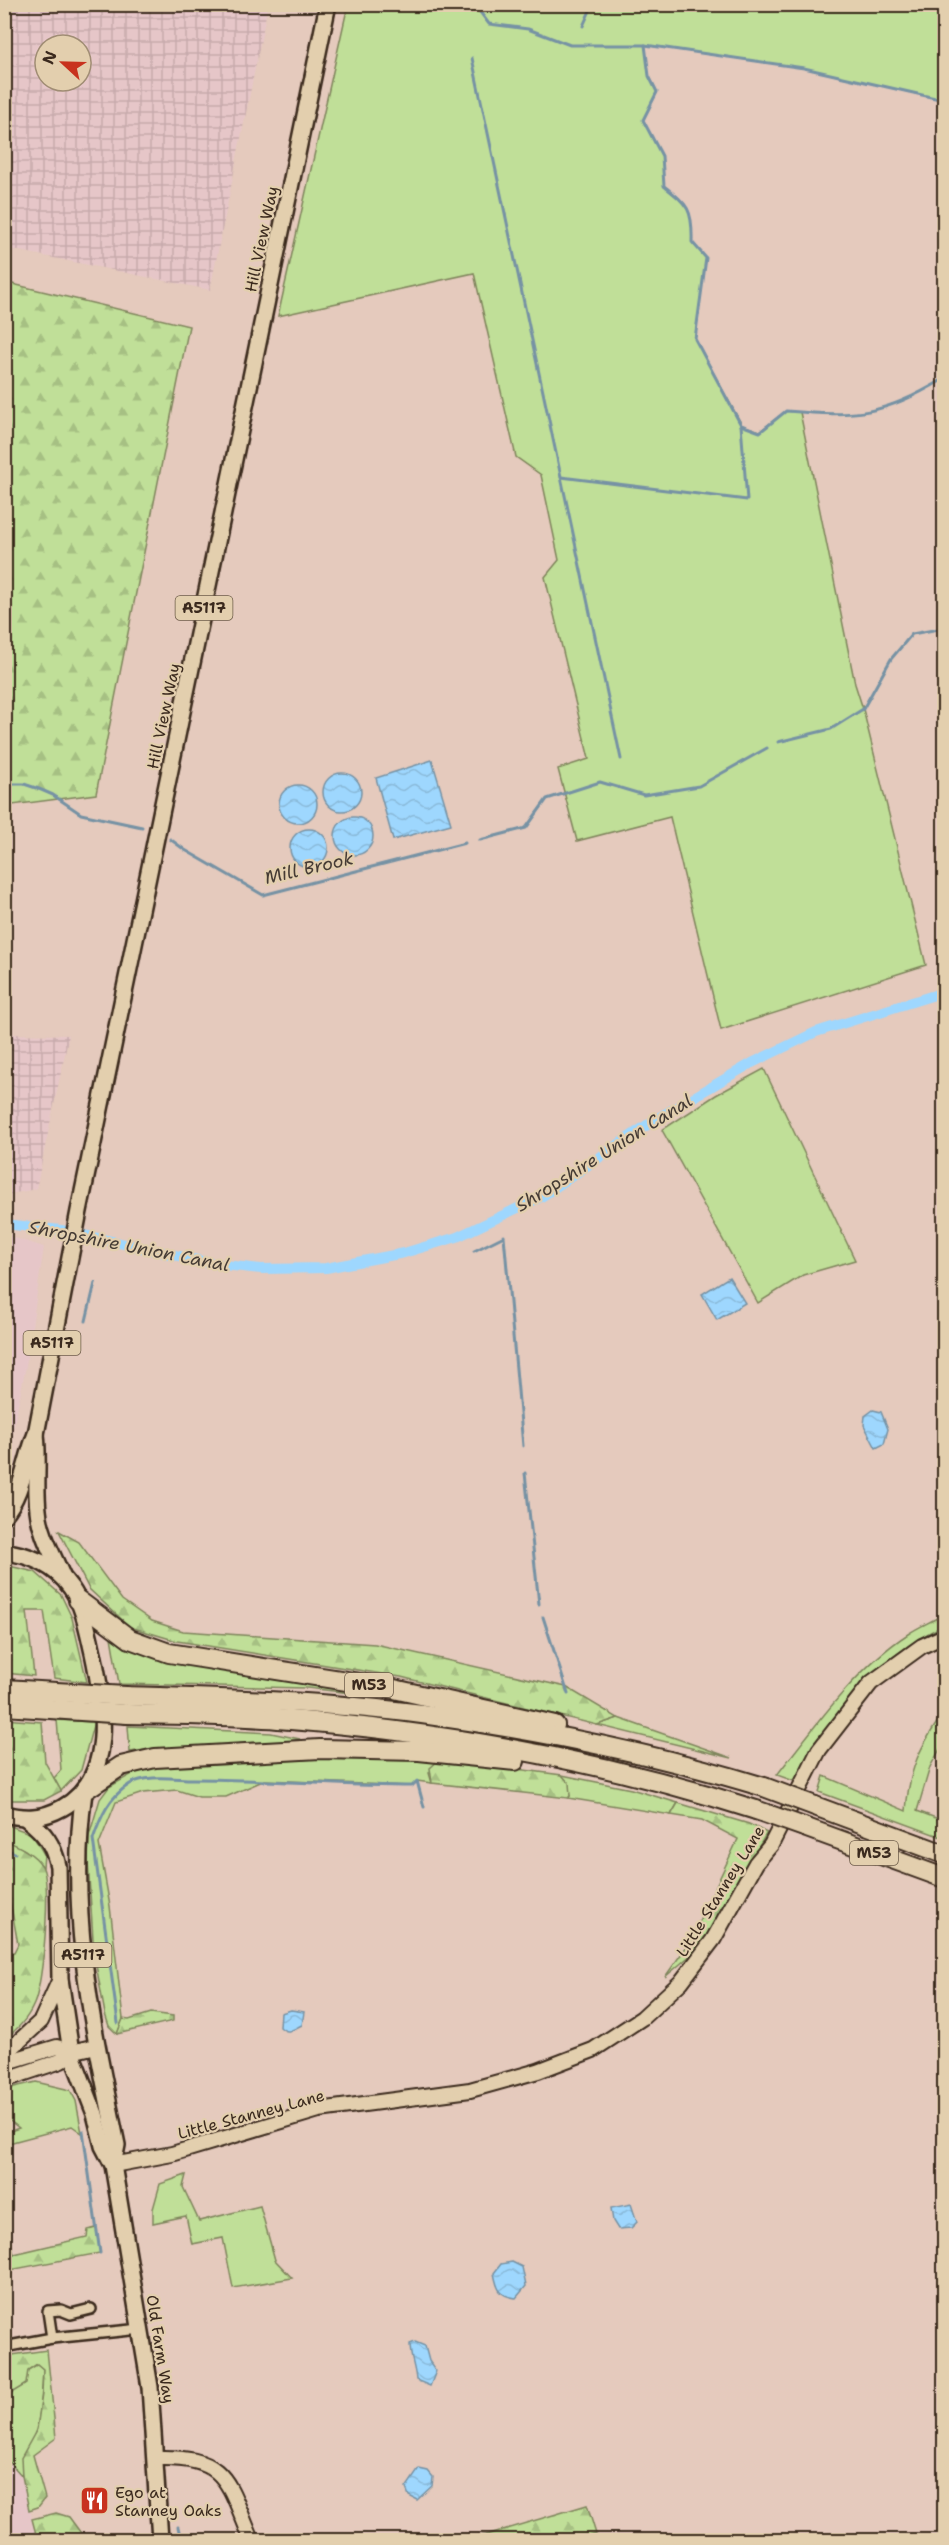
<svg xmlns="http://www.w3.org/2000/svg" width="949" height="2545" font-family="'Shantell Sans',sans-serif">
  <defs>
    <pattern id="industrial-grid" width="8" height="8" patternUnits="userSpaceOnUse" patternTransform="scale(1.5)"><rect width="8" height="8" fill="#e6c6c8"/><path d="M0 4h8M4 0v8" fill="none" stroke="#c6aaab"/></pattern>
    <pattern id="forest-firs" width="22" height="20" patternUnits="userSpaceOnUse" patternTransform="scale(1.5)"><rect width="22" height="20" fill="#c0df98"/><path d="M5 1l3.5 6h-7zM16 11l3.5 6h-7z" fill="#a6c083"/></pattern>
    <pattern id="water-waves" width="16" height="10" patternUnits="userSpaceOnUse" patternTransform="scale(1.5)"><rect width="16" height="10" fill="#9ed7fe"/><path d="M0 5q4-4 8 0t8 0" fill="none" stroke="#89b9d9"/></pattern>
  </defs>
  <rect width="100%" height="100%" fill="#e5cabd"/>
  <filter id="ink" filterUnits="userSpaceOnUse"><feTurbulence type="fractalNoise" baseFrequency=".0167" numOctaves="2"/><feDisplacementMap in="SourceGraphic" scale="12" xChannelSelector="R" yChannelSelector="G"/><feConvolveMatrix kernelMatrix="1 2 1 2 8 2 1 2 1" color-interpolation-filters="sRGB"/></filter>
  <g filter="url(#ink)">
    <g fill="#e6c6c8">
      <path d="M5,1235L44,1247L26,1366L5,1468Z"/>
      <path d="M4,2457L22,2476L36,2534L64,2528L73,2540H5Z"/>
    </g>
    <g fill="url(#industrial-grid)" fill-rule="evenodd">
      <path d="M4,5H268L210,290L5,248ZM45,45H81V81H45Z"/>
      <path d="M5,1034L69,1035L36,1189L5,1195Z"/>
    </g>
    <g fill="#c0df98" stroke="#7e845b" stroke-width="1.5">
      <path d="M348,5H944V100L804,68L645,45L649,76L657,92L643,120L662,156L664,186C688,206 693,209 692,242L706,258L695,339L742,425L760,431L786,411L800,412L855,684L863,709L926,965L721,1030L670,817L577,841L558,769L589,759L545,577L559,560L541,475L516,457L474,273L278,316Z"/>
      <path d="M764,1069L855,1260L803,1275L758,1303L662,1130L716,1095Z"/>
      <path d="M944,1614V1625C869,1662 837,1712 794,1781L777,1775C814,1727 857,1667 908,1634C920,1626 933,1621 944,1614Z"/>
      <path d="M111,1637L130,1649L153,1656L376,1692V1696L307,1688L119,1684Z"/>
      <path d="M944,1712V1742L930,1767L917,1811L944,1821V1838L819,1792L824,1776L906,1811C909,1768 920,1747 944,1712Z"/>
      <path d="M618,1718L732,1758L597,1725Z"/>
      <path d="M57,1720L94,1722L81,1770L61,1791L54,1778L61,1770Z"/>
      <path d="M128,1726L271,1733L300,1739C245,1750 186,1744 130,1752Z"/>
      <path d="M320,1756L440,1759L429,1773L432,1783L417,1781L412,1786L265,1780L226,1797H199L177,1790L143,1793L116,1802L99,1844L110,1906L123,2019L117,2034L109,2026L105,2014L94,1954L88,1862L89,1836L100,1799L109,1787L143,1768Z"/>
      <path d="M562,1775L631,1789L678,1803L671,1815L568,1798L570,1796Z"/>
      <path d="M5,1824L32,1834L44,1854L43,1867L25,1850L5,1840Z"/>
      <path d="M36,2082L70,2090L76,2101L82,2133L72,2126L5,2144V2133L19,2128L5,2117L4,2092L14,2087Z"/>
      <path d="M186,2175L183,2187L199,2221L260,2206L275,2260L292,2278L233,2288L223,2238L192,2244L186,2216L153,2223V2209L160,2184Z"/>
      <path d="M38,2364L43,2369C42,2388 42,2407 37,2426C32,2449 21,2448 22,2476L5,2457L4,2397L25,2384L28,2370Z"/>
    </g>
    <g fill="url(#forest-firs)" stroke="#7e845b" stroke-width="1.5">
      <path d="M4,282L189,326L96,794L5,806Z"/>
      <path d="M59,1531L79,1542L122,1600L152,1621L183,1631L375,1644L566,1687L618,1718L597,1725L401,1677L177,1641L130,1627L89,1589Z"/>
      <path d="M5,1565L35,1572L61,1595L72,1618L87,1682L54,1678L44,1611H27L34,1676L5,1673Z"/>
      <path d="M4,1719L42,1722L45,1762L61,1791L44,1800H5Z"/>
      <path d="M440,1759L562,1775L569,1783L570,1796L568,1798L432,1783L430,1768Z"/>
      <path d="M678,1803L749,1824L767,1833L699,1948L665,1977L689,1943L738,1839L702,1820L671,1815Z"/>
      <path d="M5,1840C18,1846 34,1853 42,1866C52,1884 43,1985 34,2004C27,2020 18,2028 5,2039V1953L14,1952L18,1944L5,1874Z"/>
      <path d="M151,2013L173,2016V2021L117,2034L123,2019L129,2020Z"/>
      <path d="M5,2225L14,2254L87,2237L88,2230L96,2228L100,2253L10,2270L5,2262Z"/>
      <path d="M47,2350L56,2438L33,2455L45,2498L38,2507L29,2510L22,2476L21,2458L37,2429L42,2394L43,2369L37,2364L28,2370L26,2384L8,2395L5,2356Z"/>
      <path d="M587,2505L596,2534L573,2540H456L486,2535Z"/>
      <path d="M56,2513L69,2517L86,2540H65L59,2533L48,2540H43L36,2534L32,2519Z"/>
    </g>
    <g fill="url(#water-waves)" stroke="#7692a4" stroke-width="1.5">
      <path d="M432,760L451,824L393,840L376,778Z"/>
      <circle cx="342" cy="792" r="19"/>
      <circle cx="298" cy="804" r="19"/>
      <circle cx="354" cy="836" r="19"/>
      <circle cx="309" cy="848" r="19"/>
      <path d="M729,1277L745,1303L717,1320L702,1294Z"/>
      <path d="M873,1410L881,1412L888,1429L884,1444L876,1448L864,1425L865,1416Z"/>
      <path d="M291,2010L304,2012L302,2025C293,2029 288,2035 280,2027L281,2013Z"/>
      <path d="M631,2204L637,2222L631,2228L618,2229L613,2221L611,2208Z"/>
      <path d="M512,2262L522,2267L526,2286L516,2298C499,2296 497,2289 494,2273L501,2264Z"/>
      <path d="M415,2342L425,2346L429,2361L436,2371L430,2386L416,2380C415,2367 410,2357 410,2344Z"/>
      <path d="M419,2469L428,2471L433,2477L432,2486L417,2500L409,2496L406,2488Z"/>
    </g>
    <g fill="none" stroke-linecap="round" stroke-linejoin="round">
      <g stroke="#7692a4" stroke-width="3">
        <path d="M474,4L489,24L528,29L570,45H645L804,68L944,100"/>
        <path d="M583,26L593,4"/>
        <path d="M472,58L621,759"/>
        <path d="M741,425L760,432L786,411C858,417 881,416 944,379"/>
        <path d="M561,477L747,500L741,425L695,339L706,258L692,242C693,209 688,205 664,186L662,156L643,120L657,92L649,76L645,45"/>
        <path d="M778,742L831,729L863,709L891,659L912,634L944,628"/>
        <path d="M4,784H24L39,789L53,795L81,814L142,827"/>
        <path d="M170,839L185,850L263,895L465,843"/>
        <path d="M480,840L526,828L547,799L600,782L644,795L699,786L767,748"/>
        <path d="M474,1251L504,1236L523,1446"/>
        <path d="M86,1321L95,1283"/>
        <path d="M525,1473L539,1604"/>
        <path d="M543,1617L568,1694"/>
        <path d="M4,1848L15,1853"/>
        <path d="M118,2023L93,1839C101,1816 109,1797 130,1784C147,1774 175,1779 193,1779C266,1779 339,1786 412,1786L417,1781L424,1807"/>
        <path d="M83,2131L100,2253"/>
        <path d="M178,2527L181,2540"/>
      </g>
      <path stroke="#9ed7fe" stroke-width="10" d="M4,1224L61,1230L215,1264L261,1269L326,1268L404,1253L457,1237L541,1197L656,1119L752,1063L816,1032L944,992"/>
      <defs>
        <g id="street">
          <path d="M52,2338L48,2311L61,2310L71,2314L91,2309"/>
          <path d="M4,2347L52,2338L141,2329"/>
        </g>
        <g id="secondary">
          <path d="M4,2055L41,2021L60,1979"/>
          <path d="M4,2063L57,2047L71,2052"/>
          <path d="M4,2080L61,2061L71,2052L96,2046"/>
          <path d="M113,2165L172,2154L319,2110L470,2090L538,2071L593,2050L642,2018L681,1982L713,1940L756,1863L771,1845L819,1750L871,1683L922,1646L944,1636"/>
          <path d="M157,2458C229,2456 227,2483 252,2540"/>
        </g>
        <g id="primary">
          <path d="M36,1434C39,1460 35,1484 38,1510C40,1533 53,1555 62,1576"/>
          <path d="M4,1515C23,1493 25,1460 36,1434L79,1211L328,4"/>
          <path d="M4,1552C30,1554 56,1566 71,1588C84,1606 88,1632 93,1653C104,1704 116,1778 62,1808C42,1819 26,1819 4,1814"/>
          <path d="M84,1792C67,1913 93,2027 117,2145L113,2165"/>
          <path d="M27,1819C45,1833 53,1844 58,1866L60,1979L71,2052L95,2114L103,2146L113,2165L150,2387L160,2540"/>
        </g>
        <g id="highway">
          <path d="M78,1600L130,1639L169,1653L385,1687L555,1725"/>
          <path d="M126,1696C225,1699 324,1701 422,1714C537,1730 653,1753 764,1787"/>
          <path d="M127,1714C177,1715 228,1715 278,1719C439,1731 601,1760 756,1810"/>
          <path d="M85,1790L121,1766L155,1758L320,1749L419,1751L515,1761"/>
          <path d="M815,1806L944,1854"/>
          <path d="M804,1827L944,1878"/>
        </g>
      </defs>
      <use href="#street" stroke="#3b2a1e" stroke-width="14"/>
      <use href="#secondary" stroke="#3b2a1e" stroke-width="18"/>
      <use href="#primary" stroke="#3b2a1e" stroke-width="20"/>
      <use href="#highway" stroke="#3b2a1e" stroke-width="22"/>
      <use href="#street" stroke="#e3cfae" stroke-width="9"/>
      <use href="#secondary" stroke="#e3cfae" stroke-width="14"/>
      <use href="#primary" stroke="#e3cfae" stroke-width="15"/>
      <use href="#highway" stroke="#e3cfae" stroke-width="18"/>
      <defs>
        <g id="highway-bridge">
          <path d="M4,1689L126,1696"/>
          <path d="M4,1706L127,1714"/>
          <path d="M764,1787L815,1806"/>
          <path d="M756,1810L804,1827"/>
        </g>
      </defs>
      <use href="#highway-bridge" stroke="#3b2a1e" stroke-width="22" stroke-linecap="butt"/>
      <use href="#highway-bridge" stroke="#e3cfae" stroke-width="18"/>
    </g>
  </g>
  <defs>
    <symbol id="restaurant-square" viewBox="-11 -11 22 22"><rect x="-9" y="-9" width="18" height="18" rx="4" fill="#c8321e" stroke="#e3cfae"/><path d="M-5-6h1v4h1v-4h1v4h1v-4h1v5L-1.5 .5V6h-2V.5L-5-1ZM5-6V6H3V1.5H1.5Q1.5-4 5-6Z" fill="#fff"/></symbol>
  </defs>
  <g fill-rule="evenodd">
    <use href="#restaurant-square" x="78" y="2484" width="33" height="33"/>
  </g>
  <g text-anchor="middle" stroke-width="4.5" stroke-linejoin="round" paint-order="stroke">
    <g fill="#e3cfae" stroke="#6d5c49" stroke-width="1.5">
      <rect x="175.5" y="596" width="57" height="24" rx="4.5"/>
      <rect x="23.5" y="1331" width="57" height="24" rx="4.5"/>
      <rect x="345" y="1673" width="48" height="24" rx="4.5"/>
      <rect x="850" y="1841" width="48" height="24" rx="4.5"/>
      <rect x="54.5" y="1943" width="57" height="24" rx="4.5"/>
    </g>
    <g font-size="15" font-weight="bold" fill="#3b2a1e">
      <text x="204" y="613">A5117</text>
      <text x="52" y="1348">A5117</text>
      <text x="369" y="1690">M53</text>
      <text x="874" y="1858">M53</text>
      <text x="83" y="1960">A5117</text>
    </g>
    <g font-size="16" fill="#3b2a1e" stroke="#e3cfae">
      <text transform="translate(261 239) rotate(-78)" y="6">Hill View Way</text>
      <text transform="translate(163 716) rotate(-78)" y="6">Hill View Way</text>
      <text transform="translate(720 1891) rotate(-58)" y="6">Little Stanney Lane</text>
      <text transform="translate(251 2114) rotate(-15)" y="6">Little Stanney Lane</text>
      <text transform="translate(161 2349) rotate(81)" y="6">Old Farm Way</text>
    </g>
    <g font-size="16" fill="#3b2a1e" stroke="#e3cfae" text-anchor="start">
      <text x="115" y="2498">Ego at<tspan x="115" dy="18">Stanney Oaks</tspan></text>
    </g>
    <g font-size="18" font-style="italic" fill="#453b34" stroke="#e3cfae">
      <text transform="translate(309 868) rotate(-13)" y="6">Mill Brook</text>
      <text transform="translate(604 1153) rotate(-32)" y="6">Shropshire Union Canal</text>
      <text transform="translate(129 1246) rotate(11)" y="6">Shropshire Union Canal</text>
    </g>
  </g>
  <rect width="949" height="2545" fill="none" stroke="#e3cfae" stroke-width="24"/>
  <rect x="12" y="12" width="925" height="2521" fill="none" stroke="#3b2a1e" stroke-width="2" filter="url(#ink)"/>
  <g transform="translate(63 63) rotate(292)"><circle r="28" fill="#e3cfae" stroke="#a08d74" stroke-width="1.5"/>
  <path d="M0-4.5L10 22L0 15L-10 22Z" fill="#c8321e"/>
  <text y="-9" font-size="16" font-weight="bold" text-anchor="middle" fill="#3b2a1e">N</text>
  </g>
</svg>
